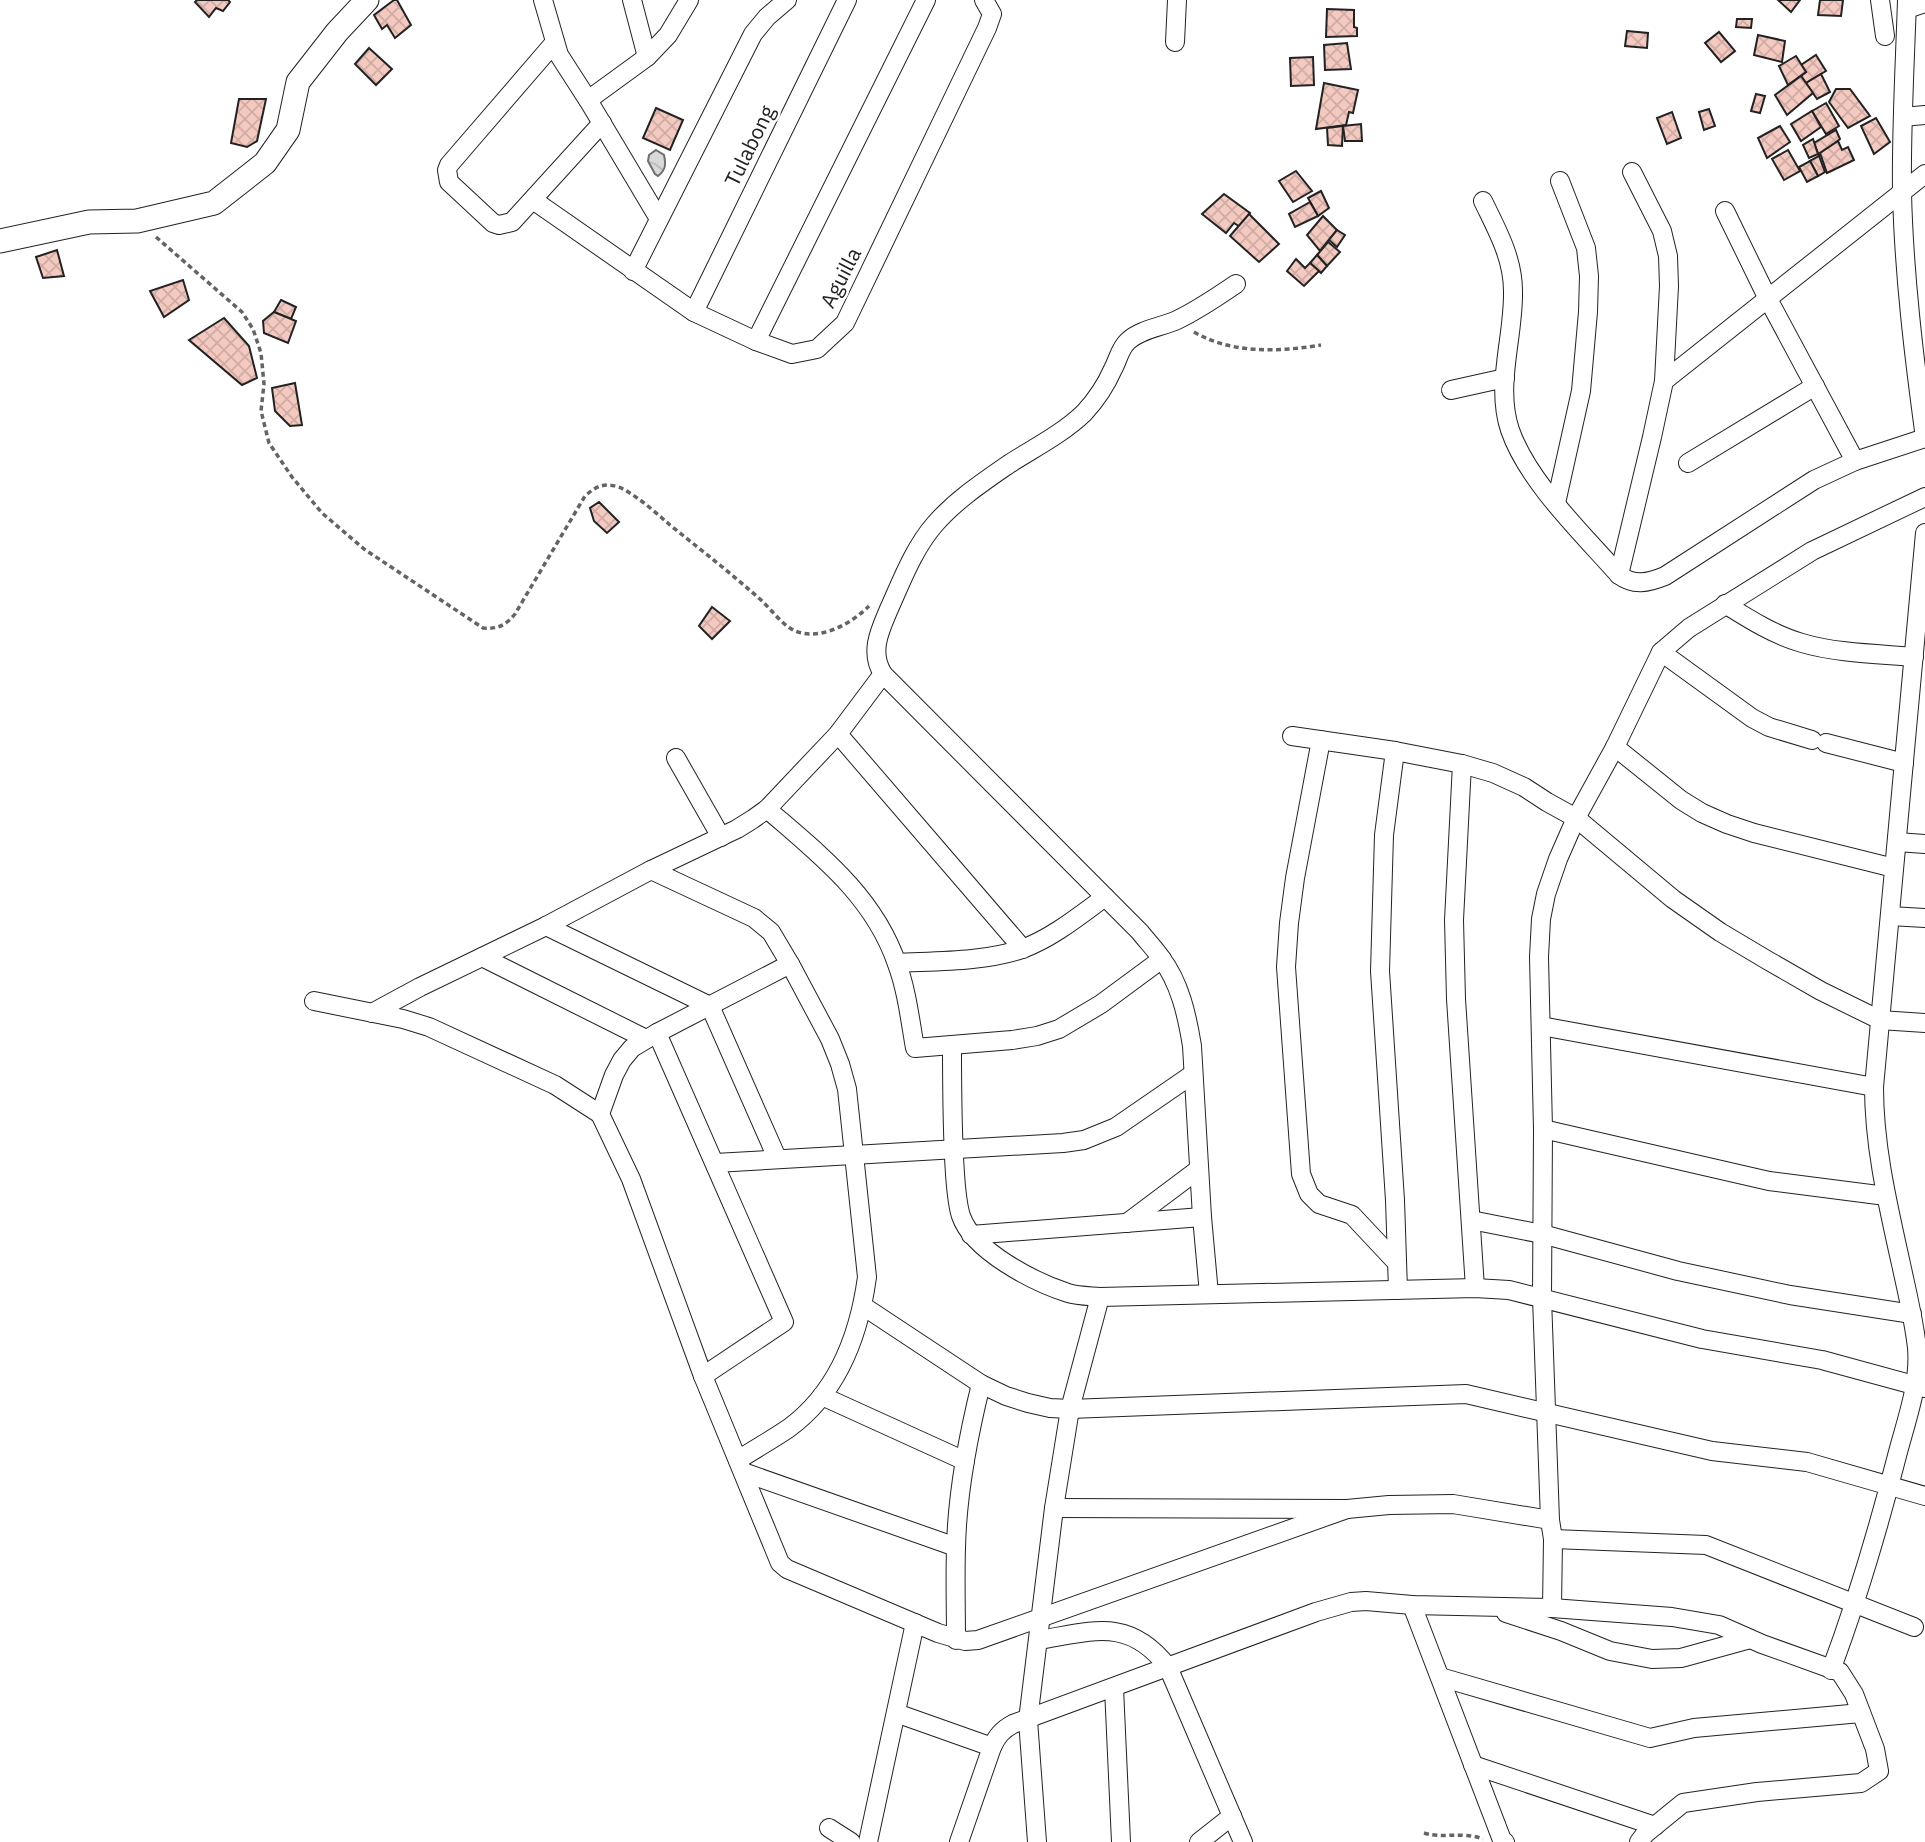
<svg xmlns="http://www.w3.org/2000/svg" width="1925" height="1842" font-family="'IBM Plex Sans',sans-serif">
  <defs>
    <pattern id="water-waves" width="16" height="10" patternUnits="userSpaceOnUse" patternTransform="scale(1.75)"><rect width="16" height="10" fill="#d9d9d9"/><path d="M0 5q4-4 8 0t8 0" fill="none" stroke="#bababa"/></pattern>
    <pattern id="building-cross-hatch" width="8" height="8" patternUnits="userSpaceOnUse" patternTransform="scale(1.75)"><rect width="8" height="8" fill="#f3c9c0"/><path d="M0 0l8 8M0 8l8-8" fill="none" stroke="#d0aca5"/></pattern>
  </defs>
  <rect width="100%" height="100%" fill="#fff"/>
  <path fill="url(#water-waves)" stroke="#6f6f6f" stroke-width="2" d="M656,150L664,155C666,164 666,170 658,176L655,174L648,161L649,155Z"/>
  <g fill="url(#building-cross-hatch)" stroke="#222" stroke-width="2">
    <path d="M197,0H228L230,2L223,11L216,8L209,17L195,2Z"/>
    <path d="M394,0H397L411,25L395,38L387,25L382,29L374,15Z"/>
    <path d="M1778,0H1800L1791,12Z"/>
    <path d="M1820,0H1843L1841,16L1818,15Z"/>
    <path d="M1327,9L1354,10V27L1357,28V36L1326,37Z"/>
    <path d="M1737,19H1752L1751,28L1736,27Z"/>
    <path d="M1627,31L1648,33L1647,48L1625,46Z"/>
    <path d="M1719,32L1735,51L1721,62L1705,43Z"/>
    <path d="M1758,35L1785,41L1782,62L1754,55Z"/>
    <path d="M1347,43L1351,69L1325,70L1324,45Z"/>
    <path d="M369,48L392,69L376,85L355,64Z"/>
    <path d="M1816,55L1826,71L1806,83L1801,76L1806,72L1801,65Z"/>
    <path d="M1796,56L1806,72L1788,85L1779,66Z"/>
    <path d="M1313,57L1314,85L1291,86L1290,58Z"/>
    <path d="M1821,74L1830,92L1817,99L1806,83Z"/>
    <path d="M1801,76L1813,93L1787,115L1775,95Z"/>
    <path d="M1324,83L1358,90L1353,113L1349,112L1346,125L1316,129Z"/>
    <path d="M1836,89H1850L1870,116L1848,128L1829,102Z"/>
    <path d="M1756,94L1765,96L1760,113L1751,111Z"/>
    <path d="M239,99H266L257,141L247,147L231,143Z"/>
    <path d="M1826,103L1839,126L1826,134L1812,111Z"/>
    <path d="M656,108L683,120L670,150L643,138Z"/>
    <path d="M1709,109L1715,126L1704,130L1699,112Z"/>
    <path d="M1812,111L1821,127L1801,141L1791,124Z"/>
    <path d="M1672,112L1681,138L1667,144L1657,118Z"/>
    <path d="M1876,118L1890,142L1874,154L1861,126Z"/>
    <path d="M1361,124L1362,141H1345L1343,126Z"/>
    <path d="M1343,126L1342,146L1328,145L1327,128Z"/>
    <path d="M1780,126L1790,142L1767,158L1758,138Z"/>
    <path d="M1836,130L1840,139L1819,156L1814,143Z"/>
    <path d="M1813,139L1818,154L1809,158L1803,145Z"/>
    <path d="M1838,141L1842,150L1848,147L1854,160L1827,173L1820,153Z"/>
    <path d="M1788,150L1800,171L1784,180L1772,159Z"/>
    <path d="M1819,156L1825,172L1818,176L1810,161Z"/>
    <path d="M1810,161L1818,176L1807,182L1799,167Z"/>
    <path d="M1296,171L1312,191L1293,202L1279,181Z"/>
    <path d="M1321,191L1329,208L1318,216L1308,198Z"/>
    <path d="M1224,194L1250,213L1240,227L1234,223L1226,233L1202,214Z"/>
    <path d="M1310,202L1318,216L1295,227L1289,214Z"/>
    <path d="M1249,214L1279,244L1259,262L1230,236Z"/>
    <path d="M1323,216L1337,230L1320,251L1307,235Z"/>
    <path d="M1337,230L1345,235L1337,247L1329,240Z"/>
    <path d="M1328,242L1340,252L1327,266L1317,255Z"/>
    <path d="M57,250L64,276L43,278L36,257Z"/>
    <path d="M1317,255L1327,266L1321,273L1310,263Z"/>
    <path d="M1296,259L1305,268L1310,263L1319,271L1304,286L1287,271Z"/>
    <path d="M183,280L189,300L164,317L150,291Z"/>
    <path d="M281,300L296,307L291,319L274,312Z"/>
    <path d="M274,312L296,321L288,343L264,333L263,321Z"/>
    <path d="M224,318L249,346L257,378L242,385L189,340Z"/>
    <path d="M295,383L302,425L290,426L275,411L272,388Z"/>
    <path d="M599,502L619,522L607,533L594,521L590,508Z"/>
    <path d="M712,607L730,621L712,639L699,626Z"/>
  </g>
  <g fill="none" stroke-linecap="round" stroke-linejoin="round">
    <defs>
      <g id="minor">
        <path d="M543,0L559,55L588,100L659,219"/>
        <path d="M632,0L647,57"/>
        <path d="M1880,0L1885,36"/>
        <path d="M1907,0C1905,64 1901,129 1902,193C1904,275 1914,357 1925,438"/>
        <path d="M1907,9L1925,3"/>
        <path d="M555,42L449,165L447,170L449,182L493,223L499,225L512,222L602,123"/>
        <path d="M1175,42L1177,0"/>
        <path d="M588,100L647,57L668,35L689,0"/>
        <path d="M1903,117L1925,115"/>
        <path d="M533,200L694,312L756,341L792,354L817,349L845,323L987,28L992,14L984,0"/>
        <path d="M1483,201C1497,230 1513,258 1513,291C1514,337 1495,385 1510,430C1528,482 1583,534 1619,575C1634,586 1648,583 1665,576L1814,480L1855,461L1925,438"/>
        <path d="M1725,211L1768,299L1855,461"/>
        <path d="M633,271L753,34L767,17L787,0"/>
        <path d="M694,312L847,0"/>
        <path d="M756,341L926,0"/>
        <path d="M1664,381L1925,174"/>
        <path d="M1451,390L1505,378"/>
        <path d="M1688,463L1815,386"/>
        <path d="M1556,503L1581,391L1588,312L1589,276L1586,248L1560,181"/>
        <path d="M1619,575L1652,437L1664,381L1669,286L1668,256L1662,231L1632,172"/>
        <path d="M1725,604C1749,619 1774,635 1802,643C1835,653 1879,654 1914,657"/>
        <path d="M1661,652L1752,718L1769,727L1812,740"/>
        <path d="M838,734L1023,949"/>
        <path d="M1292,736L1395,751L1462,764L1493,773L1524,787L1547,802L1576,818L1673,899L1720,932L1767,960L1821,991L1880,1020L1925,1023"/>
        <path d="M1321,740L1295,878L1289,923L1286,967L1301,1174L1309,1194L1319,1204L1352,1215L1397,1263"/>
        <path d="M1826,743L1904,763"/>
        <path d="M1615,747L1681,800L1702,813L1727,824L1754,833L1894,868"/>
        <path d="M1395,751L1384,835L1380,971L1395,1200L1398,1290"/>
        <path d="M676,758L721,837"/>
        <path d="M1462,764L1454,920L1456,999L1475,1288"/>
        <path d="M767,809C819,854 874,896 897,964C907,991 910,1020 915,1048L1012,1040L1037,1036L1059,1029L1101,1004L1162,959"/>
        <path d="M1897,842L1925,844"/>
        <path d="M651,870L754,918L771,932L790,964L830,1039L840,1064L847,1089L867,1277C859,1336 838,1392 789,1428C773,1439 755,1449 738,1460"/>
        <path d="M1890,916L1925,918"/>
        <path d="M546,926L710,1006L777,1158"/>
        <path d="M482,957L646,1039"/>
        <path d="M897,963C937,961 984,962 1022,949C1052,938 1079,916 1105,897"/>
        <path d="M314,1001L403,1019L429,1027L555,1085L600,1114L631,1179L703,1376L780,1563L787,1569L938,1633L965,1641L978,1640L1347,1509"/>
        <path d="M372,1013L420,987L546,926L651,870L737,829L753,819L767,809L838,734L883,674"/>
        <path d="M1541,1026L1874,1087"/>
        <path d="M657,1033L784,1322L703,1376"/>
        <path d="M952,1045C952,1088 952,1131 955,1174C956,1187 957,1204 961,1216C973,1251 1034,1282 1068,1293C1078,1296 1089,1296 1100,1297L1475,1288L1509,1290L1702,1339L1822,1360L1925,1388"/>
        <path d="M600,1114L614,1075L622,1060L632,1048L657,1033L790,964"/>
        <path d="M1543,1129L1769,1181L1886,1196"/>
        <path d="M715,1163L1063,1143L1084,1140L1116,1127L1193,1074"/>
        <path d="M1471,1220L1542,1234L1678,1271L1790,1295L1912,1314"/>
        <path d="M1127,1223L1199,1169"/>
        <path d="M971,1235L1202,1217"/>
        <path d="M1209,1294L1202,1217L1192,1046C1187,1015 1180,983 1161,958C1155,949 1147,941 1140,932L883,674C869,652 880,630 889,609C902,580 914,548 935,524C956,500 983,482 1009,464C1034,448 1062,434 1084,413C1096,400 1106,385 1113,369C1118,360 1120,348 1128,341C1141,329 1162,327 1177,320C1198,310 1217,297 1236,284"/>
        <path d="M863,1306L981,1384L1006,1396L1028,1403L1050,1408L1070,1409L1466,1394L1712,1451L1807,1462L1925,1496"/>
        <path d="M822,1396L965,1461"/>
        <path d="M743,1472L956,1547"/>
        <path d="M1054,1508L1347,1509L1389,1505L1453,1504L1550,1520"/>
        <path d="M1553,1539L1706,1545L1914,1627"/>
        <path d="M1412,1605L1502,1840L1505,1842"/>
        <path d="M1552,1608L1553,1539L1550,1520L1542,1298L1543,1129L1539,957L1541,919L1546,894L1558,859L1576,818L1615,747L1661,652L1689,628L1812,551L1925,497"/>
        <path d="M1506,1613L1561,1631L1610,1651L1652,1659L1681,1658L1750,1639"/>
        <path d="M956,1640C956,1609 955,1579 956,1548C957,1493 968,1437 981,1384"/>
        <path d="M1039,1640C1094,1631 1129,1617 1168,1667L1243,1842"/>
        <path d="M1831,1670C1858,1598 1879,1526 1898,1452C1907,1418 1920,1383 1917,1348C1914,1320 1907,1292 1901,1264C1888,1205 1874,1147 1874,1087L1925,533"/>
        <path d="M1440,1677L1650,1738L1694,1728L1861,1713"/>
        <path d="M1114,1688L1121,1842"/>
        <path d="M896,1713L992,1747"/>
        <path d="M1473,1765L1655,1826"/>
        <path d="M829,1828L851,1842"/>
        <path d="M868,1842L915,1623"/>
        <path d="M959,1842L992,1747C997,1736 1002,1730 1013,1724L1316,1612L1351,1602L1366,1601L1412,1605L1552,1608L1672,1617L1719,1625L1762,1644L1840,1672L1854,1694L1875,1749L1879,1771L1861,1783L1757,1792L1683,1803L1645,1834L1639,1842"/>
        <path d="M1037,1842L1028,1720L1054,1508L1070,1409L1100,1297"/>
        <path d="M1199,1842L1232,1816"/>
      </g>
      <path id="tertiary" d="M0,241L89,222L137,221L214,203L265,163L288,130L298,82L337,32L367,0"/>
    </defs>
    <use href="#minor" stroke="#222" stroke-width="20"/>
    <use href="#tertiary" stroke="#222" stroke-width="25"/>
    <g stroke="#646464" stroke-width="3.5" stroke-dasharray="5 3.5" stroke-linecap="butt">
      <path d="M156,237L242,312L253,329L261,353L264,384L261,411L269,443L292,477L322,513L364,549L483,628C498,629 505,626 515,614L585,496C592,490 598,485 608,485C612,485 620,487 623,489C640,498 656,513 670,525C701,550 732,574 761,600C774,612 785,630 802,633C826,638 853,622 869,606"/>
      <path d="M1194,332C1232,354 1278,352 1321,345"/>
      <path d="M1424,1833C1444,1839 1462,1831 1483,1839"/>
    </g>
    <use href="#minor" stroke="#fff" stroke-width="18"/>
    <use href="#tertiary" stroke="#fff" stroke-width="23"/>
  </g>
  <g text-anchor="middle" stroke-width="5" stroke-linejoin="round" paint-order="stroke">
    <g font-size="21" fill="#222" stroke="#fff">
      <text transform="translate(750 146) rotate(-64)" y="7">Tulabong</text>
      <text transform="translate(841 278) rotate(-63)" y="7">Aguilla</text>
    </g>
  </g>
</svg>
